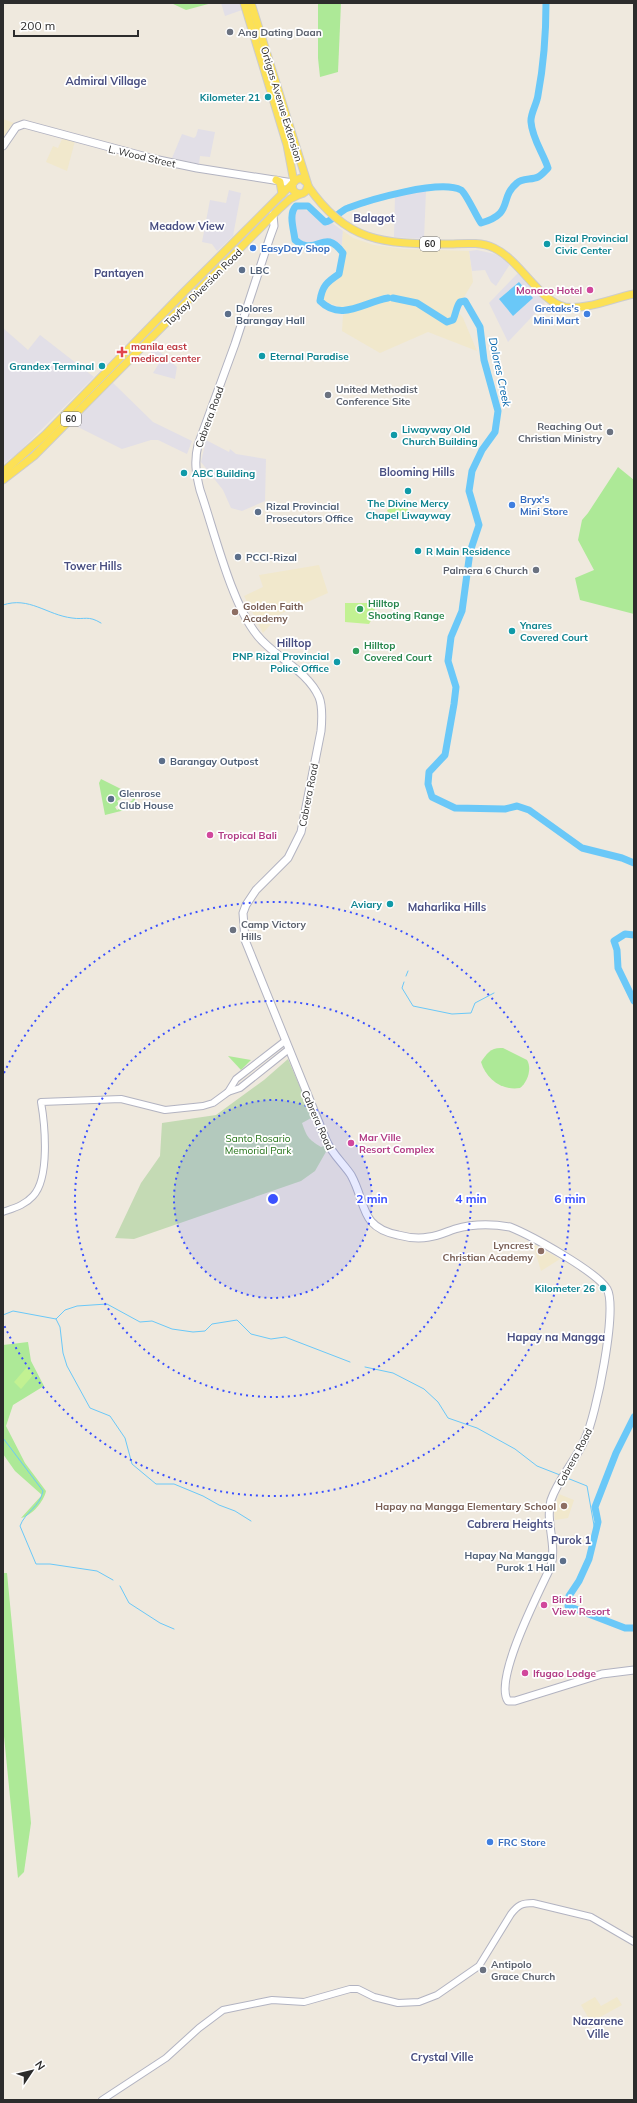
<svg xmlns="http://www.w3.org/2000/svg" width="637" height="2103" font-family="Mulish,sans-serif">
  <rect width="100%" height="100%" fill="#efe9de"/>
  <g fill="#e2dfe7">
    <path d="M221,3H240L242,10L225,16Z"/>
    <path d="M198,129L215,132L210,157L200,156L199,164L172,158L182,134L194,138L196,136Z"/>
    <path d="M229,190L241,193L233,236L217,251L212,244L202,242L210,200L226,203Z"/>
    <path d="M426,191L424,239L394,237L395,196Z"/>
    <path d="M295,208L313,212L321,223H332L343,231L342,245L328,240L302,243L298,239L295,225Z"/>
    <path d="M477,250L495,254L510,264L496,286L491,282L485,270L472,271L469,251Z"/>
    <path d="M519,272L545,303L508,342L489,303Z"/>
    <path d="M3,328L28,350L40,335L94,377L18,453L3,464Z"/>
    <path d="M152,345L177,367L175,379L153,373L160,362L148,349Z"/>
    <path d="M113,383L153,422L192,441L187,454L158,440H151L122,449L72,424Z"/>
    <path d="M206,440L229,452L230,449L236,454L266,459L265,501L242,511L231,508L223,490L201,462Z"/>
  </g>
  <g fill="#f1e8cc">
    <path d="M3,119L14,123L3,139Z"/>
    <path d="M63,137L75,141L67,171L46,162L53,146L58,148Z"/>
    <path d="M343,231L353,238L374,245L404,249L469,251L473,282L464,297L454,307L463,318L477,351L428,332L380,353L342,331L343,315L381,300H388L387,294L352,306L340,307L324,301L323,291L326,286L342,275L346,252L342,245Z"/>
    <path d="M319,565L328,593L280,614L263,633L244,596L263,587L259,575Z"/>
    <path d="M533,1244L560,1259L541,1271Z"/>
    <path d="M559,1494L574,1500L568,1518L555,1520L554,1510Z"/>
    <path d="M595,1997L601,2006L617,1997L622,2005L591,2022L581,2005Z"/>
  </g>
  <g fill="#ade997" fill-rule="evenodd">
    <path d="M171,3H212L186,10Z"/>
    <path d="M318,3H341L338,72L320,77L318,58Z"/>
    <path d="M618,467L634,480V614L580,600L575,578L594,570L578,540L582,520L588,513Z"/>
    <path d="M101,779L129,793L135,798V806L125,810L105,815L99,783ZM126,796L128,799L130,797L133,800L130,802L131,805L123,810L121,808L117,810L115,807L119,804L117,801Z"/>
    <path d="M503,1048L527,1060C532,1068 528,1082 520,1088C502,1091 486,1079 481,1062C487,1053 491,1047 503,1048Z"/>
    <path d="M228,1056L251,1060L241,1070Z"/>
    <path d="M28,1342L31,1361L44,1386L13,1405L6,1426L25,1463L46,1491C44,1501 32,1516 21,1518L42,1495L15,1471L3,1454V1345Z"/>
    <path d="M3,1573H7L31,1823L24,1872L18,1878L3,1726Z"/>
  </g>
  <path fill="#c4dab4" d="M288,1059L313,1117L302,1123C307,1137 308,1139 321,1147L324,1146L327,1150L315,1171L301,1181L134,1239L115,1238L141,1183L160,1156L162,1123L216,1115L264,1080Z"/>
  <g fill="#c2f192">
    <path d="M404,502L409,512L392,521L387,510Z"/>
    <path d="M345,603H375L374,615L369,624L345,622Z"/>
    <path d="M27,1367L34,1374L21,1389L14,1382Z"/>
  </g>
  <path fill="#6ac8f8" d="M519,282L533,298L513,316L499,299Z"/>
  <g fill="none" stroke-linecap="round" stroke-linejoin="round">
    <g stroke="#6ac8f8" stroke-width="1">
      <path d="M3,605C29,596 47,615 72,618C85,620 88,615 101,623"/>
      <path d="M406,976L408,971"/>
      <path d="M404,982L402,988L413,1006L452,1014L471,1013L475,1003L494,993"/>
      <path d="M3,1315L13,1311L56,1319L65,1310L77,1306L107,1304L140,1322L152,1321L172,1329L193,1332L205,1331L212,1324L237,1320L251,1334L271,1339L285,1337L350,1362"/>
      <path d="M56,1319L60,1327L63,1353L67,1366L90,1408L110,1416L125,1438L132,1464L156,1484H174L203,1496L219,1505L235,1511L251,1521"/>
      <path d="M365,1367L393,1373L424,1389L438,1402L448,1418L477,1428L515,1449L537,1466L560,1475"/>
      <path d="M3,1438L43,1491C40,1507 25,1512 20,1526L36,1564H50L97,1571L113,1580"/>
      <path d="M567,1478L587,1486L595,1531"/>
      <path d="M120,1586L129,1603L160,1623L174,1629"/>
    </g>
    <g stroke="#6ac8f8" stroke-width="7">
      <path d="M388,298C364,302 341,322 320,301C322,286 327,282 339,274L343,253C326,230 320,250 304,245C301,245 298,242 295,240C294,230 288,214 296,206H308L325,222C334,221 339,211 348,208C369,200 440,179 461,190C466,193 476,216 481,223C515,213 498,199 517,183C522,178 532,180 538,177C542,175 545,171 548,168C543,153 532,138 531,122C530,114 537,104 538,95C544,63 546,36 546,3"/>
      <path d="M393,298L417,303L447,322L453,320C456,314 456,307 460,302L465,301L480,327L484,360L498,411L495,432L482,450L472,471L469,491L479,525L470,552L462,611L451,637L448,661L456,687L454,704L445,755L429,772L428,784L432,797L455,808L505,809L517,806L529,810L582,848L622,858L634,863"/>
      <path d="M634,935L625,934L614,941L617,950L618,968L634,1001"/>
      <path d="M634,1417L616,1453L595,1507L598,1522L589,1559L579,1581L569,1596L568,1606L625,1628H634"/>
    </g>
    <defs>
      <g id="tertiary">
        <path d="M228,1092L240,1088L289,1049"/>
        <path d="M3,1212C14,1208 25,1205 33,1196C50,1178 45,1125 41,1102L121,1099L165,1110L203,1106L213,1103L228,1092L236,1079L285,1041"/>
        <path d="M102,2100L166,2058L199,2028L223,2010L272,2000L304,2002L350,1989H358L374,1997L398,2003L419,2002L437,1995L479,1966L511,1914C518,1905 522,1903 533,1903L591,1917L634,1942"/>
      </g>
      <g id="secondary">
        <path d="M3,146L16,127L24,124L154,159L197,168L293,183"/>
        <path d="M273,215L274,226L270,237L235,344L198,445C194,461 196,474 200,490C214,530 231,603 257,635C274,657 307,670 319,697C323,707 322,720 321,731L301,832L288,858L256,890L246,905L243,913L245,940L326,1140C332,1154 343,1163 351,1175C367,1204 359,1227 398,1235C409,1238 418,1239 429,1237C438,1236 446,1232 455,1229C472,1224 493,1224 510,1227C530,1235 596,1271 607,1289C618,1308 596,1417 585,1439C576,1460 558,1479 551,1500C545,1522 557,1544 551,1566C540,1590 493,1680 508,1701H515L602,1674L634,1670"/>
      </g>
      <g id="primary">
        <path d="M244,3L287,145L294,182"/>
        <path d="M251,3L308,185L306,191C302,195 297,195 293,190L292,184L296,180L301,178L307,183"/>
        <path d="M276,180L280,182L282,194"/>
        <path d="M308,186C346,242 383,244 446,244C461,244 479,241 494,248C520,260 540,302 565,307C587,310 613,298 634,294"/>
        <path d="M3,472L45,435L184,292L292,184"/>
        <path d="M3,480L34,456L278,210L290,199L300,194"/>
      </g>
    </defs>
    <use href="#tertiary" stroke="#b2b3c1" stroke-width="8"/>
    <use href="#secondary" stroke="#b2b3c1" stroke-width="9"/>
    <use href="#primary" stroke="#ccc" stroke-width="9"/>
    <use href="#tertiary" stroke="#fff" stroke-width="6"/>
    <use href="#secondary" stroke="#fff" stroke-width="7"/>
    <use href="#primary" stroke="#fce156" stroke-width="7"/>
  </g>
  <circle cx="273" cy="1199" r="99" fill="#3b51ff" fill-opacity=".12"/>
  <g fill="none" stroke="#3b51ff" stroke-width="2" stroke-dasharray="2 4">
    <circle cx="273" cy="1199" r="99"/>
    <circle cx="273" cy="1199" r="198"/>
    <path d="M4 1073A297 297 0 1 1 4 1325"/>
  </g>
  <g fill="#6b7280" stroke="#fff" stroke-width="1.5">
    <circle cx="230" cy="32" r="4"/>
    <circle cx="328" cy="395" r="4"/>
    <circle cx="610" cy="432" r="4"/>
    <circle cx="536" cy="570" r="4"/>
    <circle cx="233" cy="930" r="4"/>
    <circle cx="483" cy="1970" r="4"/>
  </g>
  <g fill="#0f9aa8" stroke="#fff" stroke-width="1.5">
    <circle cx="268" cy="97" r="4"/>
    <circle cx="547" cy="244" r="4"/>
    <circle cx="262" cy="356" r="4"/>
    <circle cx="102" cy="366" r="4"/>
    <circle cx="394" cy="435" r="4"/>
    <circle cx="184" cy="473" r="4"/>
    <circle cx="408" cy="491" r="4"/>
    <circle cx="418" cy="551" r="4"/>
    <circle cx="512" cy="631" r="4"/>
    <circle cx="337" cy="662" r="4"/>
    <circle cx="390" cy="904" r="4"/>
    <circle cx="603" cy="1288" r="4"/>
  </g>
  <g fill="#3f7fe0" stroke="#fff" stroke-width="1.5">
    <circle cx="253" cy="248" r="4"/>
    <circle cx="587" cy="314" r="4"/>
    <circle cx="512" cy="505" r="4"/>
    <circle cx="490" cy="1842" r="4"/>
  </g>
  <g fill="#5c6f8a" stroke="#fff" stroke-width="1.5">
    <circle cx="242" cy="270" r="4"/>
    <circle cx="228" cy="314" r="4"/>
    <circle cx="258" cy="512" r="4"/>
    <circle cx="238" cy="557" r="4"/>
    <circle cx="162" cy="761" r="4"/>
    <circle cx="111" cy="799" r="4"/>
    <circle cx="563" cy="1561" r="4"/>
  </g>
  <g fill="#d1479c" stroke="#fff" stroke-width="1.5">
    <circle cx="590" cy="290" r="4"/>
    <circle cx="210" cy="835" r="4"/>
    <circle cx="351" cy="1143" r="4"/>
    <circle cx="544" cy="1605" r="4"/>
    <circle cx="525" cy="1673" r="4"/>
  </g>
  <path fill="#e0444e" stroke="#fff" stroke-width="1.5" d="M120 346h4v4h4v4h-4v4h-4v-4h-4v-4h4z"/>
  <g fill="#2e9e5b" stroke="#fff" stroke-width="1.5">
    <circle cx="360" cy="609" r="4"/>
    <circle cx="356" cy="651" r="4"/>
  </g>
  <g fill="#8d6e63" stroke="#fff" stroke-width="1.5">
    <circle cx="235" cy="612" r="4"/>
    <circle cx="541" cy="1251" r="4"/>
    <circle cx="564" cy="1506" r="4"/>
  </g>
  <g text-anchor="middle" stroke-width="3.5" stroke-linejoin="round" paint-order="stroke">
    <g fill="#fff" stroke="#6b6b6b" stroke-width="1">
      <rect x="420" y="237" width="20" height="14" rx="3"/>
      <rect x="61" y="412" width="20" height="14" rx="3"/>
    </g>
    <g font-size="9" font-weight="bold" fill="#2c2c2c">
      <text x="430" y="247">60</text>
      <text x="71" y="422">60</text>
    </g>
    <g font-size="10" font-weight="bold" fill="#5b616d" stroke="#fff" text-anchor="start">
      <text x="238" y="36">Ang Dating Daan</text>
      <text x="336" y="393">United Methodist<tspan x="336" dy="12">Conference Site</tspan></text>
      <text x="602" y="430" text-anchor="end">Reaching Out<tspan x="602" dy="12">Christian Ministry</tspan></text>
      <text x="528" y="574" text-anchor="end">Palmera 6 Church</text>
      <text x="241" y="928">Camp Victory<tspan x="241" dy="12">Hills</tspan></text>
      <text x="491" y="1968">Antipolo<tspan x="491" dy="12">Grace Church</tspan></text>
    </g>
    <g font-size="10" font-weight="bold" fill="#0d838f" stroke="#fff" text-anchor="start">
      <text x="260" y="101" text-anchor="end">Kilometer 21</text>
      <text x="555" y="242">Rizal Provincial<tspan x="555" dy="12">Civic Center</tspan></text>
      <text x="270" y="360">Eternal Paradise</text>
      <text x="94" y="370" text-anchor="end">Grandex Terminal</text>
      <text x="402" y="433">Liwayway Old<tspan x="402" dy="12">Church Building</tspan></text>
      <text x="192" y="477">ABC Building</text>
      <text x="408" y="507" text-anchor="middle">The Divine Mercy<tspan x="408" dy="12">Chapel Liwayway</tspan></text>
      <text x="426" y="555">R Main Residence</text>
      <text x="520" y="629">Ynares<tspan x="520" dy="12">Covered Court</tspan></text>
      <text x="329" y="660" text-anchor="end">PNP Rizal Provincial<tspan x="329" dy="12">Police Office</tspan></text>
      <text x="382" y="908" text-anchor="end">Aviary</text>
      <text x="595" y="1292" text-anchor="end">Kilometer 26</text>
    </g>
    <g font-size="10" fill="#2c2c2c" stroke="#fff">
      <text transform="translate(282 104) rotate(73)" y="4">Ortigas Avenue Extension</text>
      <text transform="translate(142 156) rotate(13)" y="4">L. Wood Street</text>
      <text transform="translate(203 287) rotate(-45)" y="4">Taytay Diversion Road</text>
      <text transform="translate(209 417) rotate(-70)" y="4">Cabrera Road</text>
      <text transform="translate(308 795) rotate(-79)" y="4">Cabrera Road</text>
      <text transform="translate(318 1120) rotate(66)" y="4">Cabrera Road</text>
      <text transform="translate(574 1457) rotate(-62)" y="4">Cabrera Road</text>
    </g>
    <g font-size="10" font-weight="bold" fill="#366cbe" stroke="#fff" text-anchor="start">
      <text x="261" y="252">EasyDay Shop</text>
      <text x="579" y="312" text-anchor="end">Gretaks's<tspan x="579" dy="12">Mini Mart</tspan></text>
      <text x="520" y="503">Bryx's<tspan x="520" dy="12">Mini Store</tspan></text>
      <text x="498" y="1846">FRC Store</text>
    </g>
    <g font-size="10" font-weight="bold" fill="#4e5e75" stroke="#fff" text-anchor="start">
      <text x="250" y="274">LBC</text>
      <text x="236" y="312">Dolores<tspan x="236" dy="12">Barangay Hall</tspan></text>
      <text x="266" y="510">Rizal Provincial<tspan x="266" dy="12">Prosecutors Office</tspan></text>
      <text x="246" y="561">PCCI-Rizal</text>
      <text x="170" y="765">Barangay Outpost</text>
      <text x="119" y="797">Glenrose<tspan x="119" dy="12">Club House</tspan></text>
      <text x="555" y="1559" text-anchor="end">Hapay Na Mangga<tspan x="555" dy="12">Purok 1 Hall</tspan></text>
    </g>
    <g font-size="10" font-weight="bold" fill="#b23c85" stroke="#fff" text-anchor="start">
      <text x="582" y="294" text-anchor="end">Monaco Hotel</text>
      <text x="218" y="839">Tropical Bali</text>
      <text x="359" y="1141">Mar Ville<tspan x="359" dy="12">Resort Complex</tspan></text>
      <text x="552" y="1603">Birds i<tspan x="552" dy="12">View Resort</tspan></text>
      <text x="533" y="1677">Ifugao Lodge</text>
    </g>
    <g font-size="10" font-weight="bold" fill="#be3a42" stroke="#fff" text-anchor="start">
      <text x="131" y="350">manila east<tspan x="131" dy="12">medical center</tspan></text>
    </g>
    <g font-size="10" font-weight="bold" fill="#27864d" stroke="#fff" text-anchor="start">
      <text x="368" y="607">Hilltop<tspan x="368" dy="12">Shooting Range</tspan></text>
      <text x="364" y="649">Hilltop<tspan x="364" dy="12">Covered Court</tspan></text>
    </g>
    <g font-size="10" font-weight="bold" fill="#785e54" stroke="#fff" text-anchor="end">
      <text x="243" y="610" text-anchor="start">Golden Faith<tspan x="243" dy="12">Academy</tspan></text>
      <text x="533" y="1249">Lyncrest<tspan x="533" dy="12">Christian Academy</tspan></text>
      <text x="556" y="1510">Hapay na Mangga Elementary School</text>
    </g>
    <g font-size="10" fill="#217115" stroke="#fff">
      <text x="258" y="1142">Santo Rosario<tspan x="258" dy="12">Memorial Park</tspan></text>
    </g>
    <g font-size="11" font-weight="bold" fill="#484e81" stroke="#fff">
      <text x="106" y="85">Admiral Village</text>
      <text x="374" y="222">Balagot</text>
      <text x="187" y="230">Meadow View</text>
      <text x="119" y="277">Pantayen</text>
      <text x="417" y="476">Blooming Hills</text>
      <text x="93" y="570">Tower Hills</text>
      <text x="294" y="647">Hilltop</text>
      <text x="447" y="911">Maharlika Hills</text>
      <text x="556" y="1341">Hapay na Mangga</text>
      <text x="510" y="1528">Cabrera Heights</text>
      <text x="571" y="1544">Purok 1</text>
      <text x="598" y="2025">Nazarene<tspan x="598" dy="13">Ville</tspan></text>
      <text x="442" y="2061">Crystal Ville</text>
    </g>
    <g font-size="11" font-style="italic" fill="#0364aa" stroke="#fff">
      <text transform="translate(500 372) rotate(78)" y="4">Dolores Creek</text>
    </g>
  </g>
  <circle cx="273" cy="1199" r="6" fill="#3b51ff" stroke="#fff" stroke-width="2"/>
  <g font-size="12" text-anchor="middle" font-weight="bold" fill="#3b51ff" stroke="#fff" stroke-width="3.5" stroke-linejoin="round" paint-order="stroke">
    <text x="372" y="1203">2 min</text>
    <text x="471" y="1203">4 min</text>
    <text x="570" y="1203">6 min</text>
  </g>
  <rect width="637" height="2103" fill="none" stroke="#2c2c2c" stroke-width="8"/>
  <g transform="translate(32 2071) rotate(55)" stroke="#ffffff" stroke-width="3" paint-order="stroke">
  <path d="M0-3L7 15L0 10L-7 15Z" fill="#2c2c2c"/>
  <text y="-6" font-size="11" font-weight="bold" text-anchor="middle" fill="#2c2c2c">N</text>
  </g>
  <path d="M14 30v6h124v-6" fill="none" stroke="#2c2c2c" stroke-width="2"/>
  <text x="20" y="30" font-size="12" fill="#2c2c2c" stroke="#ffffff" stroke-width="3" paint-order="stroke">200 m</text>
</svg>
